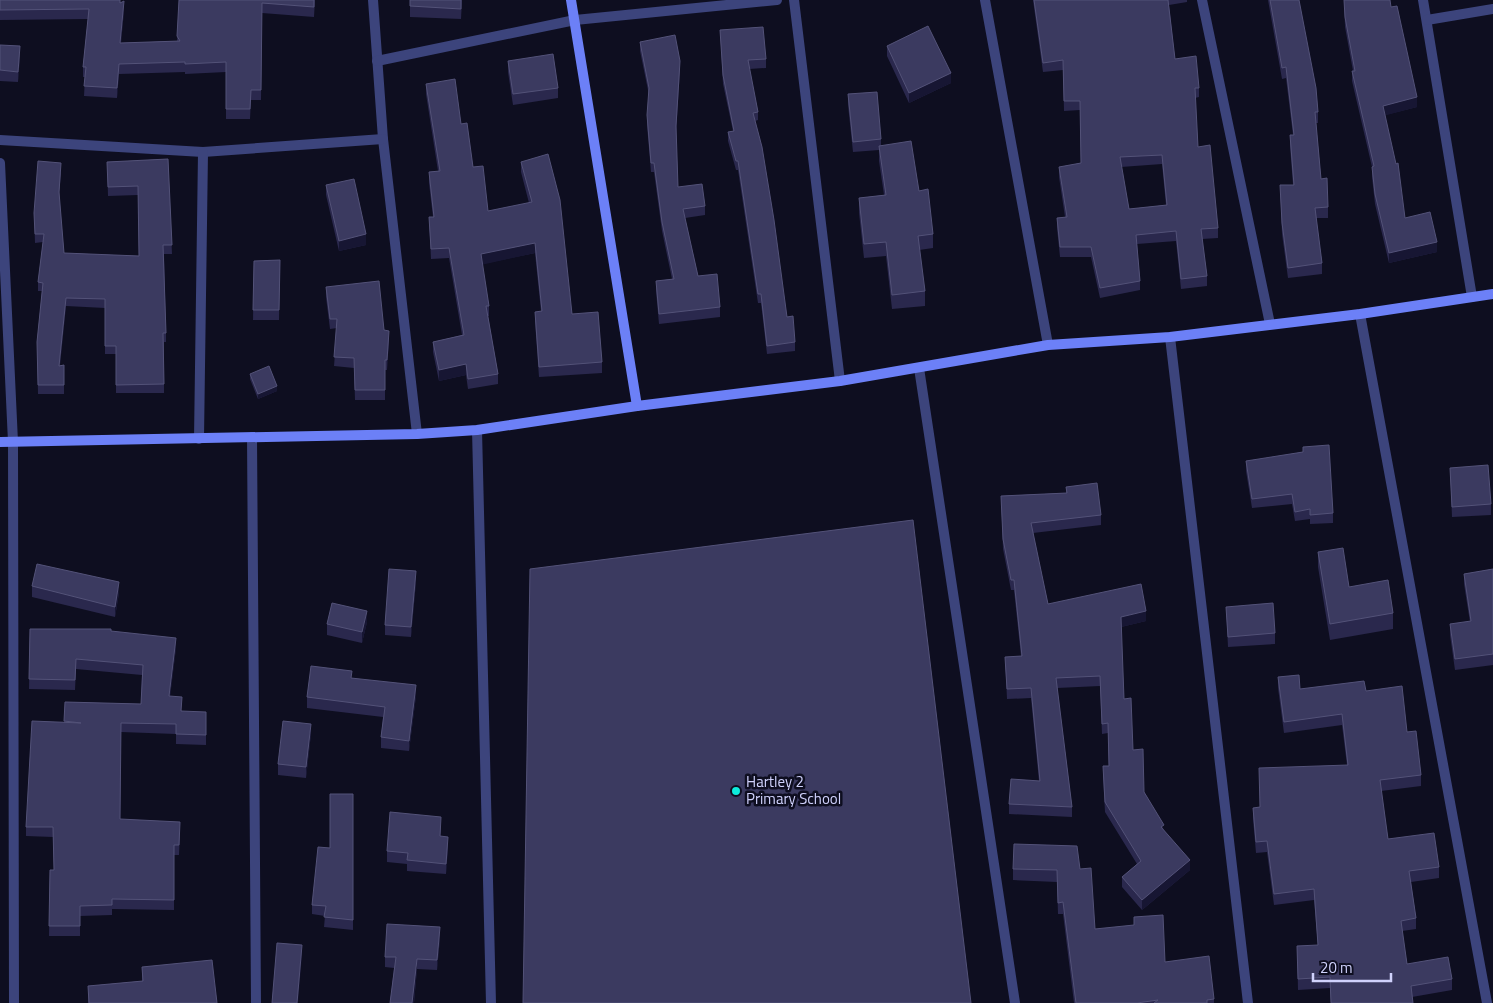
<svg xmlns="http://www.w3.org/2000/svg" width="1493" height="1003" font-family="'Titillium Web',sans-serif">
  <rect width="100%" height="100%" fill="#0e0e20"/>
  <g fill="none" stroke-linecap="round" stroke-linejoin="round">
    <g stroke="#3c447c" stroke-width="10">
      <path d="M373,0L383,139L417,434"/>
      <path d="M794,0L840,381"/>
      <path d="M985,0L1048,345"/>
      <path d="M1202,0L1270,324"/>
      <path d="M1423,0L1472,297"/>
      <path d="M1427,20L1493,9"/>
      <path d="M377,61L575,20L777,0"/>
      <path d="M0,140L203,152L383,139"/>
      <path d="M0,163L13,442L14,1003"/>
      <path d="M1360,314L1487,1003"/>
      <path d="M1170,337L1248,1003"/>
      <path d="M919,368L1015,1003"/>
      <path d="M477,430L491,1003"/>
      <path d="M252,437L256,1003"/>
      <path d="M199,439L203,152"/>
    </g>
    <g stroke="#6c80f7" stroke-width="10">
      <path d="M571,0L637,406"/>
      <path d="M0,442L417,434L477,430L637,406L840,381L1048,345L1170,337L1360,314L1493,294"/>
    </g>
  </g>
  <g fill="#2a284d" fill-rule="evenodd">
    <path d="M0,0L121,3L124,11L121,43L177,41L179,0H315L314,17L262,13L261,100H251L250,119H226V72L185,74V72L119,74L117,98L84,96L85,77H83V67L88,19L0,20Z"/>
    <path d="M410,0H462L461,19L410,17Z"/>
    <path d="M1033,0H1187V2L1169,5L1175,59L1199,88V97L1195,98L1198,147L1218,228V238L1202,239L1207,276V286L1181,289L1176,241L1137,244L1140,281V290L1100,298L1091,257H1060L1057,228V218L1065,217L1059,177V167L1081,163L1080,110L1064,111L1063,70L1043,72ZM1162,164L1166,205L1129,209L1121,167Z"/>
    <path d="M1268,0H1299L1318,112V123H1316L1321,179L1328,207V218H1316L1322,263V274L1288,278L1282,234L1280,185H1293L1290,146V135H1293L1286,78L1282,79Z"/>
    <path d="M1344,0L1417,107L1385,115L1405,218L1437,252L1389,263L1375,204L1372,177V167L1352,81V71H1353L1345,27Z"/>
    <path d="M720,30L766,59V68L749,69L758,112V120L755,121L787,317L795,342V351L767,354L761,303H758L738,170H736L728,141V132L733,131L723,84Z"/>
    <path d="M640,42L680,70L676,132L678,187L705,206V215L685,218L698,276L720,307V317L659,324L656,291V281L672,279L662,231L654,172H651L647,125L649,95L640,51Z"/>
    <path d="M0,45L20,56L18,82L0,81Z"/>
    <path d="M887,46L951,83L909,103L887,56Z"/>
    <path d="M508,61L558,88V98L513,105L508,72Z"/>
    <path d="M426,84L461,124L473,167L488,211L529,203L521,172V162L572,314L602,362V373L539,377L535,322V312L541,311L535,253L482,264L489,306V316H488L498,374V384L468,389L466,375L439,381L433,352V342L462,335L449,258L431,259L429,217H433L429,183V172L438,171L426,94Z"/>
    <path d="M848,94L881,139V146L919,191L933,234V248L919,250L925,291V306L892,309L886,256L864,258L859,213V198L884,195L879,161V150L853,152L848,105Z"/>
    <path d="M168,159L172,254H164L166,333V342H164V393H116V354H105V308L66,306L60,365H64V394H38L37,342L42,291H38V282L43,242L35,243L34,213L61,172L59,196L64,253L139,256L138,195L108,196L107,162Z"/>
    <path d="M326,185L366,245L339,251L326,195Z"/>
    <path d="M280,260L279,320H253L254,261Z"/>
    <path d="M326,287L384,330L389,340L387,370H385V400H355L354,368L334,366L337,328L330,329L326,297Z"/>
    <path d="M250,374L277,391L258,399L250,379Z"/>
    <path d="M1303,447L1333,513V523L1310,524V519L1295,521L1292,504L1252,508L1246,471V461L1303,452Z"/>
    <path d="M1450,468L1491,504V515L1452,517Z"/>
    <path d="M1066,487L1101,515V525L1033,533L1048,604L1146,621L1121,627L1124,699L1133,750L1144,792L1164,830L1190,870L1142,910L1122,887V877L1137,864L1105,812L1103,776L1109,766L1108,733L1102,734L1100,686L1057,688L1072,807V817L1009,814V804L1039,781L1031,698L1007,699L1005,657L1021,656L1014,590H1011L1003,549L1001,496L1066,493Z"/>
    <path d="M1318,552L1349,587L1393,613V629L1330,640L1318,567Z"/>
    <path d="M1493,569V665L1455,670L1450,635V624L1470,622L1464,584V574Z"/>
    <path d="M416,582L411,637L385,635V625Z"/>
    <path d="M32,586L119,593L115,617L32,597Z"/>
    <path d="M1226,607L1275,633V644L1228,647Z"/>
    <path d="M367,622L362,643L327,635V624Z"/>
    <path d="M30,629L111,631L176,648L170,696L182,711L206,721V745L176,744V734L121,732L120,819L180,832L179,855H174V910L112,909V915L80,916V936H49L50,870H54L53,837L26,836V827L64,722L65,702L141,704L142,675L76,669L75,690L29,689Z"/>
    <path d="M1278,677L1300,689L1366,691L1407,732L1421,775V786L1381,791L1388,839L1439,867V878L1411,882L1416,918V929L1402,931L1407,964L1452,979V990L1412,997L1413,1003H1331L1330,988L1298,990L1297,946H1318L1314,900L1274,905L1267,852L1256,853L1253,819V808L1260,807L1347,765L1342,725L1284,733L1278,688Z"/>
    <path d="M352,678L416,696L409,751L381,748V737L383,717L307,708V697Z"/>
    <path d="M311,734L306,778L278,775V764Z"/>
    <path d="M353,794V930L324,927L325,916L312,914V905L330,848Z"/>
    <path d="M441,827L440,836L448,847L446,874L407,871V864L387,862V851Z"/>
    <path d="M1013,869H1080L1095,929L1165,962L1214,999V1003H1074L1063,914H1058L1057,882L1013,880Z"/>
    <path d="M440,938L437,970L417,969L414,1003H390L394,968L385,967V957Z"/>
    <path d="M142,967L217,1003H88V986L142,981Z"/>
  </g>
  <g fill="#171633">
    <path d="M124,1V11L120,53V43Z"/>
    <path d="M20,46V56L18,82V72Z"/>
    <path d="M680,61V70L676,136V126Z"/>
    <path d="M119,64V74L117,98V88Z"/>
    <path d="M951,73V83L909,103V93Z"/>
    <path d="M1417,97V107L1383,116V106Z"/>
    <path d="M366,234V245L339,251V241Z"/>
    <path d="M1437,242V252L1389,263V253Z"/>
    <path d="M535,243V253L481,265V254Z"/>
    <path d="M66,298V306L59,374V366Z"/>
    <path d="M389,331V340L387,370V360Z"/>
    <path d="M466,364V375L439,381V370Z"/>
    <path d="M277,386V391L258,399V394Z"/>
    <path d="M416,571V582L411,637V627Z"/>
    <path d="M119,582V593L115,617V607Z"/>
    <path d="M367,611V622L362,643V632Z"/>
    <path d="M1146,611V621L1121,627V617Z"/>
    <path d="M176,638V648L169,706V696Z"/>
    <path d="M416,685V696L409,751V741Z"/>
    <path d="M311,724V734L306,778V767Z"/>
    <path d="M448,837V847L446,874V864Z"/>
    <path d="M1190,860V870L1142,910V900Z"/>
    <path d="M440,927V938L437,970V960Z"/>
    <path d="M302,945V955L298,1003H297Z"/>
    <path d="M417,959V969L414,1003H412Z"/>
  </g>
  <g fill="#3b3a60" stroke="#535278" fill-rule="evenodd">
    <path d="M0,0H120V3L124,1L120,43L180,41L177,36L179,0H314V7L262,3L261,90H251L250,109H226V62L185,64V62L119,64L117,88L84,86L86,67H83L89,9L0,10Z"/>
    <path d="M410,0H461V9L410,6Z"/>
    <path d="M1034,0H1168L1175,59L1196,56L1199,88H1195L1198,147L1210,145L1218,228L1201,229L1207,276L1181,279L1176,231L1136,235L1140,281L1100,288L1091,247H1060L1057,218L1067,217L1059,167L1081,163L1080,101H1064L1063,60L1043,63ZM1162,155L1167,205L1129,209L1120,157Z"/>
    <path d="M1270,0H1299L1316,88L1318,112H1315L1321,179L1327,178L1328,207L1315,208L1322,263L1288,268L1282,223L1280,185H1294L1290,135H1294L1286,67L1282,68Z"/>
    <path d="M1344,0H1390L1391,7L1397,6L1417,97L1383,106L1396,164L1398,163L1405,218L1430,212L1437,242L1389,253L1375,194L1372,167L1374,166L1352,71H1355L1345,17Z"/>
    <path d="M928,26L951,73L909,93L887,46Z"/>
    <path d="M763,27L766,59L748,60L758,112L753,113L762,147L774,220L787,317L793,316L795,342L767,346L761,294H758L738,161H736L728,132L734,131L723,75L720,30Z"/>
    <path d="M675,35L680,61L676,126L678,187L702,184L705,206L683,209L698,276L717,274L720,307L659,314L656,281L674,279L662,222L654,163H651L647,115L649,88L640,42Z"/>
    <path d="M0,45L20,46L18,72L0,70Z"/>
    <path d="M553,54L558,88L513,94L508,61Z"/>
    <path d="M455,79L461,124L467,123L473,167L483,166L488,211L532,202L521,162L548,154L560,200L572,314L598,312L602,362L539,367L535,312L542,311L535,243L481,254L489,306H486L498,374L468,379L466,364L439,370L433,342L464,335L449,248L431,249L429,217H434L429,172L440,171L426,84Z"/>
    <path d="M877,92L881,139L853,142L848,94Z"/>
    <path d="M911,141L919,191L928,189L933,234L918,236L925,291L892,295L886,242L864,244L859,198L886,195L879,146Z"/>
    <path d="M168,159L172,245H163L166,333H163L164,384L116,385V346H105V299L66,298L59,366L64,365V385H38L37,342L43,283L38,282L44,234H35L34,213L38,161L61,163L59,192L64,253L139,256L138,186L108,187L107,162Z"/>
    <path d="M354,179L366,234L339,241L326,185Z"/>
    <path d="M280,260L279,310H253L254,261Z"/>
    <path d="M379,281L384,330L389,331L387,360H385V390H355L354,358L334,357L337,319H330L326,287Z"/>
    <path d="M269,366L277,386L258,394L250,374Z"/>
    <path d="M1329,445L1333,513L1310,515V509L1295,512L1292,494L1252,499L1246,461L1303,452V447Z"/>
    <path d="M1488,465L1491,504L1452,507L1450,468Z"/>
    <path d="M1097,483L1101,515L1031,523L1048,604L1141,584L1146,611L1121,617L1124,699L1131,698L1133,750L1143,749L1144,792L1164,825L1161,827L1190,860L1142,900L1122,877L1141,861L1105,802L1103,766H1109L1108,723L1102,724L1100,676L1056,678L1072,807L1009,804L1011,779L1040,781L1031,688L1007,689L1005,657L1022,656L1014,580H1011L1003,539L1001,496L1067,493L1066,487Z"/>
    <path d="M913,520L971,1003H523L530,569Z"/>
    <path d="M1343,548L1349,587L1388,580L1393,613L1330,624L1318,552Z"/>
    <path d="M37,564L119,582L115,607L32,586Z"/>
    <path d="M389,569L416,571L411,627L385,625Z"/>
    <path d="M1493,569V654L1455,659L1450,624L1471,621L1464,574Z"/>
    <path d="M332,603L367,611L362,632L327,624Z"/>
    <path d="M1273,603L1275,633L1228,637L1226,607Z"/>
    <path d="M30,629H111V631L176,638L169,696L182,697L181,711L206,712V735L176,734V724L121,723L120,819L180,822L179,845H174V900L112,899V905L80,906V926H49L50,870H54L53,827H26L32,721L81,723L64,721L65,702L141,704L143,665L76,659L75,680L29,679Z"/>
    <path d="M311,666L352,671L351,678L416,685L409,741L381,737L385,707L307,697Z"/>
    <path d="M1299,675L1300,689L1364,681L1366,691L1402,686L1407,732L1416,731L1421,775L1380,780L1388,839L1434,833L1439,867L1409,871L1416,918L1401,921L1407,964L1448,957L1452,979L1411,986L1413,1003H1331L1330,977L1298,979L1297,946L1318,945L1314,889L1274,894L1267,841L1256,842L1253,808L1260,807L1259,768L1348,765L1342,714L1284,722L1278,677Z"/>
    <path d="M283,721L311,724L306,767L278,764Z"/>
    <path d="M330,794H353V920L324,917L326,906L312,905L318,847L330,848Z"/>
    <path d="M390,812L441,817L440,836L448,837L446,864L407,860L408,853L387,851Z"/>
    <path d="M1014,844L1077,846L1080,869L1091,868L1095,929L1134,925V917L1163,915L1165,962L1209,956L1214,999L1207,1000V1003H1154L1158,1000L1137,1003H1076L1063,902L1058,903L1057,870L1013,869Z"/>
    <path d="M387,924L440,927L437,960L417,959L412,1003H390L396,957H385Z"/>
    <path d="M277,943L302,945L297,1003H272Z"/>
    <path d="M212,960L217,1003H89L88,986L143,981L142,967Z"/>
  </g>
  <circle fill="#0debdc" stroke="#0e0e20" stroke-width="2" cx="736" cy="791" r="5"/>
  <g text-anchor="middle" stroke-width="5" stroke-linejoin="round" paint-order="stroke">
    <g font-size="15" fill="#d0d2fc" stroke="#0e0e20" text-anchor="start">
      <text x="746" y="787">Hartley 2<tspan x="746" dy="17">Primary School</tspan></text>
    </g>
  </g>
  <path d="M1313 973v8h78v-8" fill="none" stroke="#d0d2fc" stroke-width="2.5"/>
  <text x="1320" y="973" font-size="15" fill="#d0d2fc" stroke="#0e0e20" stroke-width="4" paint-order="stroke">20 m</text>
</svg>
